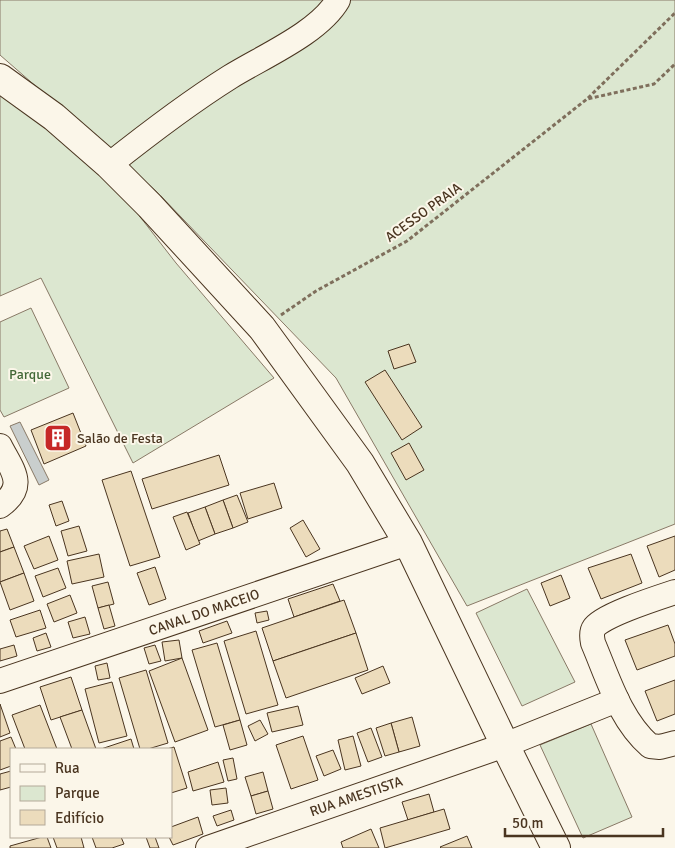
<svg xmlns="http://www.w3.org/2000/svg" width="675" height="848" font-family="Signika,sans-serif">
  <rect width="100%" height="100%" fill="#fbf6e9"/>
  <g fill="#dce7d0" stroke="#887966">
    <path d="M0,0H675V524L467,606L336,378L156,191L0,55Z"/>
    <path d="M0,87L82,142L176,263L274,378L133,463L41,278L0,296Z"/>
    <path d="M31,308L69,388L4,417L0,410V322Z"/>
    <path d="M527,589L575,682L522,706L476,613Z"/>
    <path d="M591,724L632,817L583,838L540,745Z"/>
  </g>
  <path fill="#c9cecd" stroke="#887966" d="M20,422L49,480L39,485L10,426Z"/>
  <g fill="#ecdcbc" stroke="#4a3520">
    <path d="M409,344L416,362L394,369L388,351Z"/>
    <path d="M385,370L422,427L402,440L365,382Z"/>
    <path d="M73,413L86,446L44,464L31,430Z"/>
    <path d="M409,443L424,470L406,480L391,453Z"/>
    <path d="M219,455L229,485L152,509L142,479Z"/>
    <path d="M131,471L160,557L130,566L102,480Z"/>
    <path d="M274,483L282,508L248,519L240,493Z"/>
    <path d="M237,495L248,522L233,528L223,500Z"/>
    <path d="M223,500L233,528L215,534L205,507Z"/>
    <path d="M62,501L69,521L56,526L49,505Z"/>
    <path d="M205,507L215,534L198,541L188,513Z"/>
    <path d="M187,512L200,544L186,550L173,517Z"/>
    <path d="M303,520L320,549L306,557L290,528Z"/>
    <path d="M79,526L87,551L68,556L61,531Z"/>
    <path d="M7,529L14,547L0,552V531Z"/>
    <path d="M49,536L58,560L34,569L24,546Z"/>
    <path d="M675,536V570L659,577L647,546Z"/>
    <path d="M14,547L24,573L0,582V552Z"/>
    <path d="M99,554L104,577L72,584L67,561Z"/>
    <path d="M631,554L642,583L601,599L588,568Z"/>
    <path d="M155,567L166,599L149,605L137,573Z"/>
    <path d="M58,568L66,588L43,597L35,576Z"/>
    <path d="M24,573L34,601L10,610L0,582Z"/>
    <path d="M561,575L570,598L550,606L541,583Z"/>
    <path d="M108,582L114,604L98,608L92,586Z"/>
    <path d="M333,584L340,601L294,617L288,599Z"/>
    <path d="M70,595L77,613L54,622L47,604Z"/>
    <path d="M344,600L356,633L273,661L262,628Z"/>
    <path d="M109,605L115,626L104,629L98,608Z"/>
    <path d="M40,610L46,628L16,637L10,620Z"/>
    <path d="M267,611L269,620L257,623L255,613Z"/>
    <path d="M85,617L90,634L73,638L68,622Z"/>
    <path d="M227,621L232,633L203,643L199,631Z"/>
    <path d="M668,625L675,644V656L637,670L625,640Z"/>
    <path d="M256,631L278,705L246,714L224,641Z"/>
    <path d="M46,633L51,647L37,651L33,638Z"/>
    <path d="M356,633L368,670L286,698L273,661Z"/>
    <path d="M179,640L182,658L165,661L162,642Z"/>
    <path d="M217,643L240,720L215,727L192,650Z"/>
    <path d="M14,645L17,656L0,661V649Z"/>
    <path d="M155,645L161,661L149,664L144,648Z"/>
    <path d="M182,658L208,730L175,742L149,671Z"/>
    <path d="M107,663L110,678L98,680L95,666Z"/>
    <path d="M383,666L390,683L362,694L355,678Z"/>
    <path d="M146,670L168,743L148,749H140L119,678Z"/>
    <path d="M71,677L82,710L51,720L40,687Z"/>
    <path d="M675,680V714L657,721L645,691Z"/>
    <path d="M112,682L127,736L99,743L85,689Z"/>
    <path d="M0,704L10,733L0,737Z"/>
    <path d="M40,705L57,749H25L12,715Z"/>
    <path d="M298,706L303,725L272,732L267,713Z"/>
    <path d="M82,710L96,749H72L60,717Z"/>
    <path d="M412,717L420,746L399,752L391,723Z"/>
    <path d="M240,720L247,745L230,750L223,725Z"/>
    <path d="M260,720L268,734L255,741L248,726Z"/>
    <path d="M391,723L399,752L385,756L376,728Z"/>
    <path d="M371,728L382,757L368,762L357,733Z"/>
    <path d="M303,736L318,780L291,789L276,745Z"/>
    <path d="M353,736L361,766L345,770L338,740Z"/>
    <path d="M11,737L16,749H11V766L0,770V741Z"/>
    <path d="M131,739L134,749H101Z"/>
    <path d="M174,747L187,788L171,793V749H167Z"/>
    <path d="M333,750L341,769L324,776L316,756Z"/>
    <path d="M233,758L237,779L228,781L223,760Z"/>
    <path d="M218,762L224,782L193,791L188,772Z"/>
    <path d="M11,771V787L0,790V774Z"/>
    <path d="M263,772L268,791L251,796L245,777Z"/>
    <path d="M226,788L228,803L212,805L210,790Z"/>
    <path d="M268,791L273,809L256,814L251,796Z"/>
    <path d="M429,794L434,812L408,820L402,802Z"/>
    <path d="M444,809L450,829L385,848L380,828Z"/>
    <path d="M231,810L234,820L217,826L213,816Z"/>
    <path d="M198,817L203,834L173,845L169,837H171V827Z"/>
    <path d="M371,829L379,848H343L341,842Z"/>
    <path d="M467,836L472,848H441L440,847Z"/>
    <path d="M42,837H47L51,848H10V846Z"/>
    <path d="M53,837H81L84,848H57Z"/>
    <path d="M92,837H121L124,844L112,848H96Z"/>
    <path d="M146,837H155L159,848H150Z"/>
  </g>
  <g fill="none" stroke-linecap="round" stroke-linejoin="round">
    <defs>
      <g id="minor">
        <path d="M109,165C148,134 187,104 230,77C262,57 319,33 338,0"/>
        <path d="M0,446C12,470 28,486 0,506"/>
        <path d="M675,592C660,597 600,616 594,628C591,632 592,638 593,643C608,678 620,720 650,746L660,747L675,743"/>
        <path d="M0,681L408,543"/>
        <path d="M208,848L505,745L617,700"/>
      </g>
      <path id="major" d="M0,78L54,117L109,165L150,206L262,328L360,463L408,543L505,745L556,848"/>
    </defs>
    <use href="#minor" stroke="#4a3520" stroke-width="26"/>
    <use href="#major" stroke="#4a3520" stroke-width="30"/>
    <g stroke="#7f6f5c" stroke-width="3" stroke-dasharray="4 2.5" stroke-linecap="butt">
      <path d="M588,98L675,13"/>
      <path d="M281,315L316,291L407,241L587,99L654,84L675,64"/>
    </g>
    <use href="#minor" stroke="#fbf6e9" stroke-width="24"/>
    <use href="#major" stroke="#fbf6e9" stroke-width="28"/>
  </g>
  <defs>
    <symbol id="building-square" viewBox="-11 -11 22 22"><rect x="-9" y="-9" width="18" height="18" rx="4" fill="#c62828" stroke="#fbf6e9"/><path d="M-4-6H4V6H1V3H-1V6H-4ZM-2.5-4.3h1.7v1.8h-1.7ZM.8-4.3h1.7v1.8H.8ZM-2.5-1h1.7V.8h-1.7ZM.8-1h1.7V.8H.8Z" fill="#fff"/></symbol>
  </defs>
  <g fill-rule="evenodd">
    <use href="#building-square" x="42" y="422" width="32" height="32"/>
  </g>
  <g text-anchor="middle" stroke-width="4" stroke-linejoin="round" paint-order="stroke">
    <g font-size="14" fill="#4a3520" stroke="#fbf6e9">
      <text transform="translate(423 212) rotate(-36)" y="5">ACESSO PRAIA</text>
      <text transform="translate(204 612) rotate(-19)" y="5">CANAL DO MACEIO</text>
      <text transform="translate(356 796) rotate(-19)" y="5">RUA AMESTISTA</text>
    </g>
    <g font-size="14" fill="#436837" stroke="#fbf6e9">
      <text x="30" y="379">Parque</text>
    </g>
    <g font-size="14" fill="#4a3520" stroke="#fbf6e9" text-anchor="start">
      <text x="77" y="443">Salão de Festa</text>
    </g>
  </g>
  <rect x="10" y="748" width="162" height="90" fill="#fbf6e9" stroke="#b4a999"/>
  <rect x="20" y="764" width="25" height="8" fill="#fbf6e9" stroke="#b4a999"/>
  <text x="55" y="773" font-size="15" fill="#4a3520">Rua</text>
  <rect x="20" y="786" width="25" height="15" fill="#dce7d0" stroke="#b4a999"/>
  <text x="55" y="798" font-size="15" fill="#4a3520">Parque</text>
  <rect x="20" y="810" width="25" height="15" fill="#ecdcbc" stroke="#b4a999"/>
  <text x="55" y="823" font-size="15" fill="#4a3520">Edifício</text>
  <path d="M505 828v8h158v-8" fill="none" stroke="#4a3520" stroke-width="2.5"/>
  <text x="512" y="828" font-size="15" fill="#4a3520" stroke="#fbf6e9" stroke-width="4" paint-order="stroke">50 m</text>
</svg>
